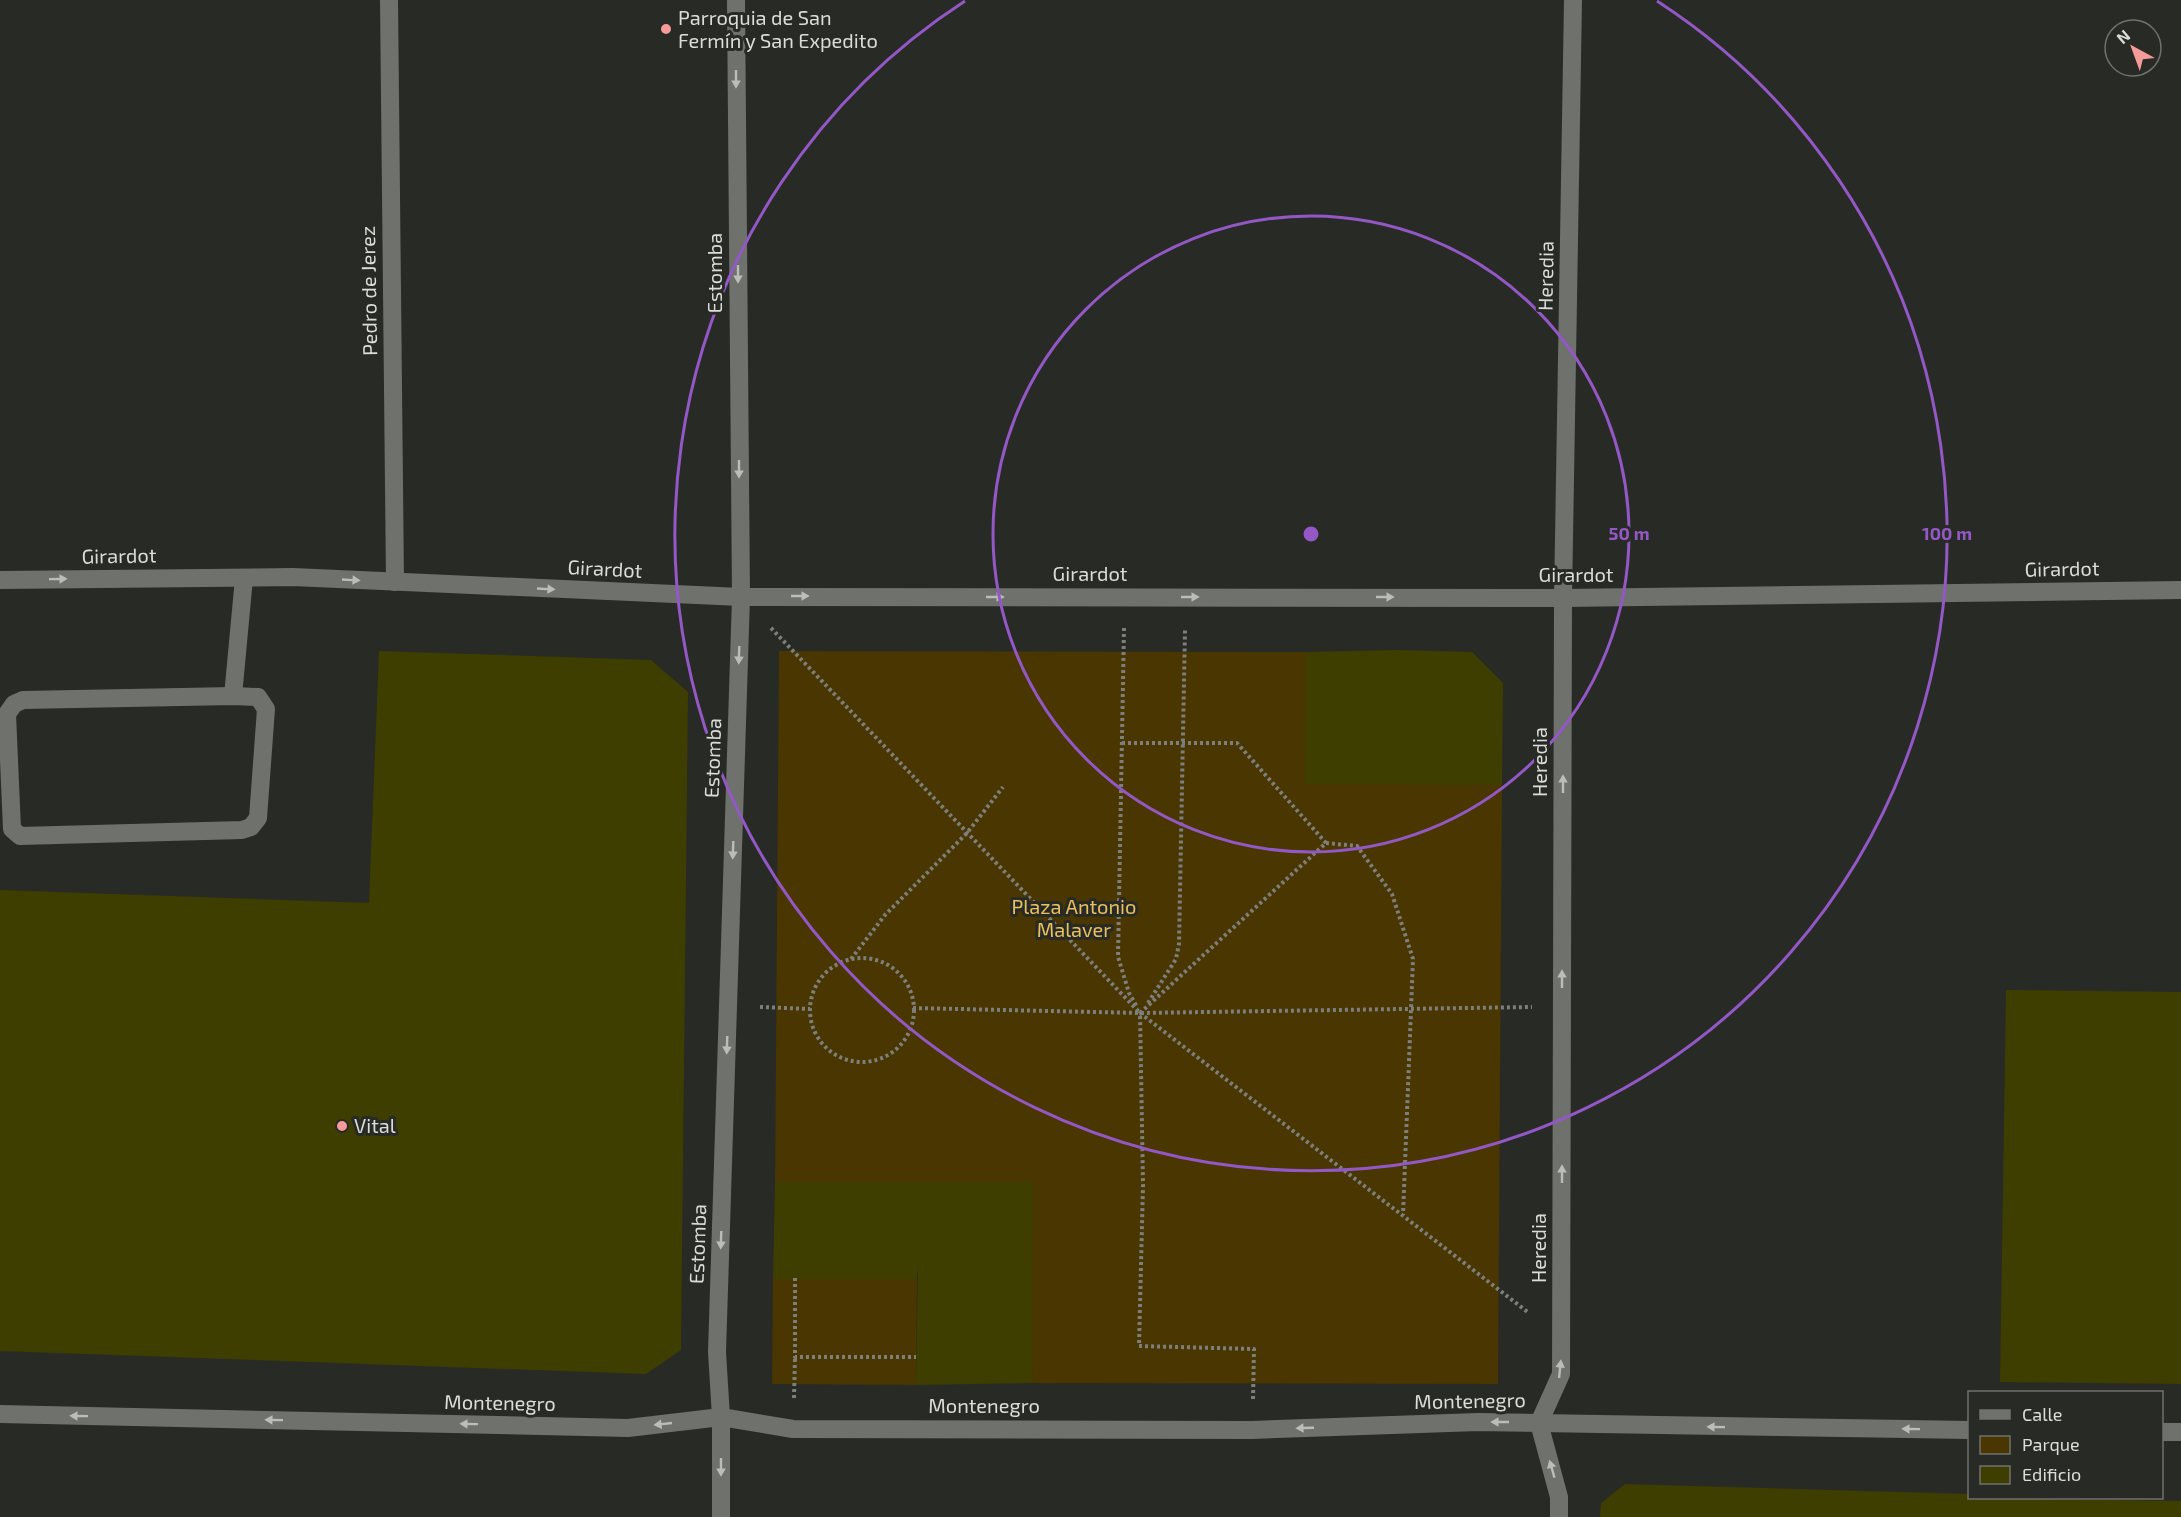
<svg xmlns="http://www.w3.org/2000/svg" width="2181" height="1517" font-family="'Exo 2',sans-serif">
  <rect width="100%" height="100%" fill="#282a26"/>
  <g fill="#493600">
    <path d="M779,651L1306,652L1502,785L1498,1384L1032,1383V1183L775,1182Z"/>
    <path d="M773,1279H917L916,1385L772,1384Z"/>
  </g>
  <g fill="#3e3e01">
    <path d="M1398,650L1472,652L1503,683L1502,785L1305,784L1306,652Z"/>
    <path d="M379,651L651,660L688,692L681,1350L646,1374L0,1351V890L369,903Z"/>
    <path d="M2006,990L2181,992V1384L2000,1382Z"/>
    <path d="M775,1182H1033L1032,1383L916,1385L918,1266L917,1279H773Z"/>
    <path d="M1625,1484L1970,1494V1498L2181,1501V1517H1600L1601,1503Z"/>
  </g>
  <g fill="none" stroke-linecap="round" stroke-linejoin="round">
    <g stroke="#7d7f7c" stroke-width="4" stroke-dasharray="3 3" stroke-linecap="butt">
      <path d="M771,628L1140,1013"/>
      <path d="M1124,628L1118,957L1129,993L1137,1007"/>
      <path d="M1122,743H1237L1326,843"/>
      <circle cx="862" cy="1010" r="52"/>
      <path d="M851,959L885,915L967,833L1003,787"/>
      <path d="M1148,1003L1176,959L1179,944L1185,629"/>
      <path d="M760,1007L810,1009"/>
      <path d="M913,1008L1140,1013L1532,1007"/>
      <path d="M1140,1013L1326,843L1357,846L1392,894L1413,959L1403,1215"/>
      <path d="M795,1278V1357H916"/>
      <path d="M794,1398L795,1357"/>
      <path d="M1253,1399L1254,1349L1139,1346L1143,1185L1140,1013L1529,1313"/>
    </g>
    <g stroke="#6e716c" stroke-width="18">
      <path d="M233,696L258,697L266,709L258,818L251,827L242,830L20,836L12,829L7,714L14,704L23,700Z"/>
      <path d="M233,696L244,578"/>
    </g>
    <g stroke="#6e716c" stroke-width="18">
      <path d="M389,0L395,582"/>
      <path d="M0,580L293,577L741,597L1563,598L2181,590"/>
      <path d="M0,1414L628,1428L721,1417L793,1429L1252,1430L1478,1422L1970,1430"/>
      <path d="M2162,1432H2181"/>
      <path d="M721,1517V1417L717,1352L741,597L736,0"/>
      <path d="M1559,1517V1497L1539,1423L1561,1374L1563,598L1573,0"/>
    </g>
  </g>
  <defs><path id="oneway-solid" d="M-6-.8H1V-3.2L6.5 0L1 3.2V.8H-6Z" transform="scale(1.5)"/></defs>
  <g fill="#babdb9">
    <use href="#oneway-solid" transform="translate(736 79) rotate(90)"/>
    <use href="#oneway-solid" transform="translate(738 274) rotate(90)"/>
    <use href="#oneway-solid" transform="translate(739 469) rotate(90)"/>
    <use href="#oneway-solid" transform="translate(58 579) rotate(-1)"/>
    <use href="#oneway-solid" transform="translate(351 580) rotate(3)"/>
    <use href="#oneway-solid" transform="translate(546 589) rotate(3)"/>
    <use href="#oneway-solid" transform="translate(800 596)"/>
    <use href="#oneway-solid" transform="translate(995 597)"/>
    <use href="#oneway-solid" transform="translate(1190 597)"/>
    <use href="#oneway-solid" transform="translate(1385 597)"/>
    <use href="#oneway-solid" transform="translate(739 655) rotate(92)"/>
    <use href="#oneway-solid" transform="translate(1563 784) rotate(-90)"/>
    <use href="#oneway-solid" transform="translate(733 850) rotate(92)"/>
    <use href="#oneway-solid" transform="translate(1562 979) rotate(-90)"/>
    <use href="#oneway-solid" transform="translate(727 1045) rotate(92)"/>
    <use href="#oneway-solid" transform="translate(1562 1174) rotate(-90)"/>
    <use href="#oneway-solid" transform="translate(721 1240) rotate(92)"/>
    <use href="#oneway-solid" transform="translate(1560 1369) rotate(-84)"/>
    <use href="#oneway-solid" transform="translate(79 1416) rotate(-179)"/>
    <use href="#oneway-solid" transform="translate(274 1420) rotate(-179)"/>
    <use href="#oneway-solid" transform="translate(1500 1422) rotate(-180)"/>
    <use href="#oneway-solid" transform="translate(469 1424) rotate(-179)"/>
    <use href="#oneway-solid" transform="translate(663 1424) rotate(174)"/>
    <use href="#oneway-solid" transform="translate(1716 1427) rotate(-179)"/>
    <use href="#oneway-solid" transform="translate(1305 1428) rotate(178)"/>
    <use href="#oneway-solid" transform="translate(1911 1429) rotate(-179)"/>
    <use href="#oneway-solid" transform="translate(721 1467) rotate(90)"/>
    <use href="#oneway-solid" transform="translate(1552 1469) rotate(-106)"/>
  </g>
  <g fill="none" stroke="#9358c6" stroke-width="3">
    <circle cx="1311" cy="534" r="318"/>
    <path d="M1657 1A636 636 0 1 1 965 1"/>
  </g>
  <g fill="#f59b99" stroke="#282a26" stroke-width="2">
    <circle cx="666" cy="29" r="6"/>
    <circle cx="342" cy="1126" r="6"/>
  </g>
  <g text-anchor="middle" stroke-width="6" stroke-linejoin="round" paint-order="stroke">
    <g font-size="20" fill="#dbddda" stroke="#282a26" text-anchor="start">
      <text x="678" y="25">Parroquia de San<tspan x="678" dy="23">Fermín y San Expedito</tspan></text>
      <text x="354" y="1133">Vital</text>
    </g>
    <g font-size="20" fill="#dbddda" stroke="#282a26">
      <text transform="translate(715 273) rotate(-90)" y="7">Estomba</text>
      <text transform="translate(1546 276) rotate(-89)" y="7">Heredia</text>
      <text transform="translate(369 291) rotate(-91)" y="7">Pedro de Jerez</text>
      <text transform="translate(119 556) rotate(-1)" y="7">Girardot</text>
      <text transform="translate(605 569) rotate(3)" y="7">Girardot</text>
      <text transform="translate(2062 569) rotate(-1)" y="7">Girardot</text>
      <text x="1090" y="581">Girardot</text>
      <text x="1576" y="582">Girardot</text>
      <text transform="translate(713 758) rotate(-88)" y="7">Estomba</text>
      <text transform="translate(1540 762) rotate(-90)" y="7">Heredia</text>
      <text transform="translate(698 1244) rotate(-88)" y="7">Estomba</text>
      <text transform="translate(1539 1248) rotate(-90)" y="7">Heredia</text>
      <text transform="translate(1470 1401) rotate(-1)" y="7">Montenegro</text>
      <text transform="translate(500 1403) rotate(1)" y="7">Montenegro</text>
      <text x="984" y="1413">Montenegro</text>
    </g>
    <g font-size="20" fill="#e8c05d" stroke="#282a26">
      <text x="1074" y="914">Plaza Antonio<tspan x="1074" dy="23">Malaver</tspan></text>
    </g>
  </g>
  <circle cx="1311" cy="534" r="9" fill="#9358c6" stroke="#282a26" stroke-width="3"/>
  <g font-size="18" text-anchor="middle" font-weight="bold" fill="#9358c6" stroke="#282a26" stroke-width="6" stroke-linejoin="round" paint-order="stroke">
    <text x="1629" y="540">50 m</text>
    <text x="1947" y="540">100 m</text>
  </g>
  <rect x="1968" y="1391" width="195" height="108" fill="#282a26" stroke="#70726e" stroke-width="1.5"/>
  <rect x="1980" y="1410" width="30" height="9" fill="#6e716c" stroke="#70726e" stroke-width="1.5"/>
  <text x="2022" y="1421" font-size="18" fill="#dbddda">Calle</text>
  <rect x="1980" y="1436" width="30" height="18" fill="#493600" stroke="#70726e" stroke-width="1.5"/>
  <text x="2022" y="1451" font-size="18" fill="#dbddda">Parque</text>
  <rect x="1980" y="1466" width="30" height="18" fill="#3e3e01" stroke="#70726e" stroke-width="1.5"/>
  <text x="2022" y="1481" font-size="18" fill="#dbddda">Edificio</text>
  <g transform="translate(2133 48) rotate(319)"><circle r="28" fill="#282a26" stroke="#70726e" stroke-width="1.5"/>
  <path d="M0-4.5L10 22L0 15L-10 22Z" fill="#f59b99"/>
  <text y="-9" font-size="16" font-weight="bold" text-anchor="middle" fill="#dbddda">N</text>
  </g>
</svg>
